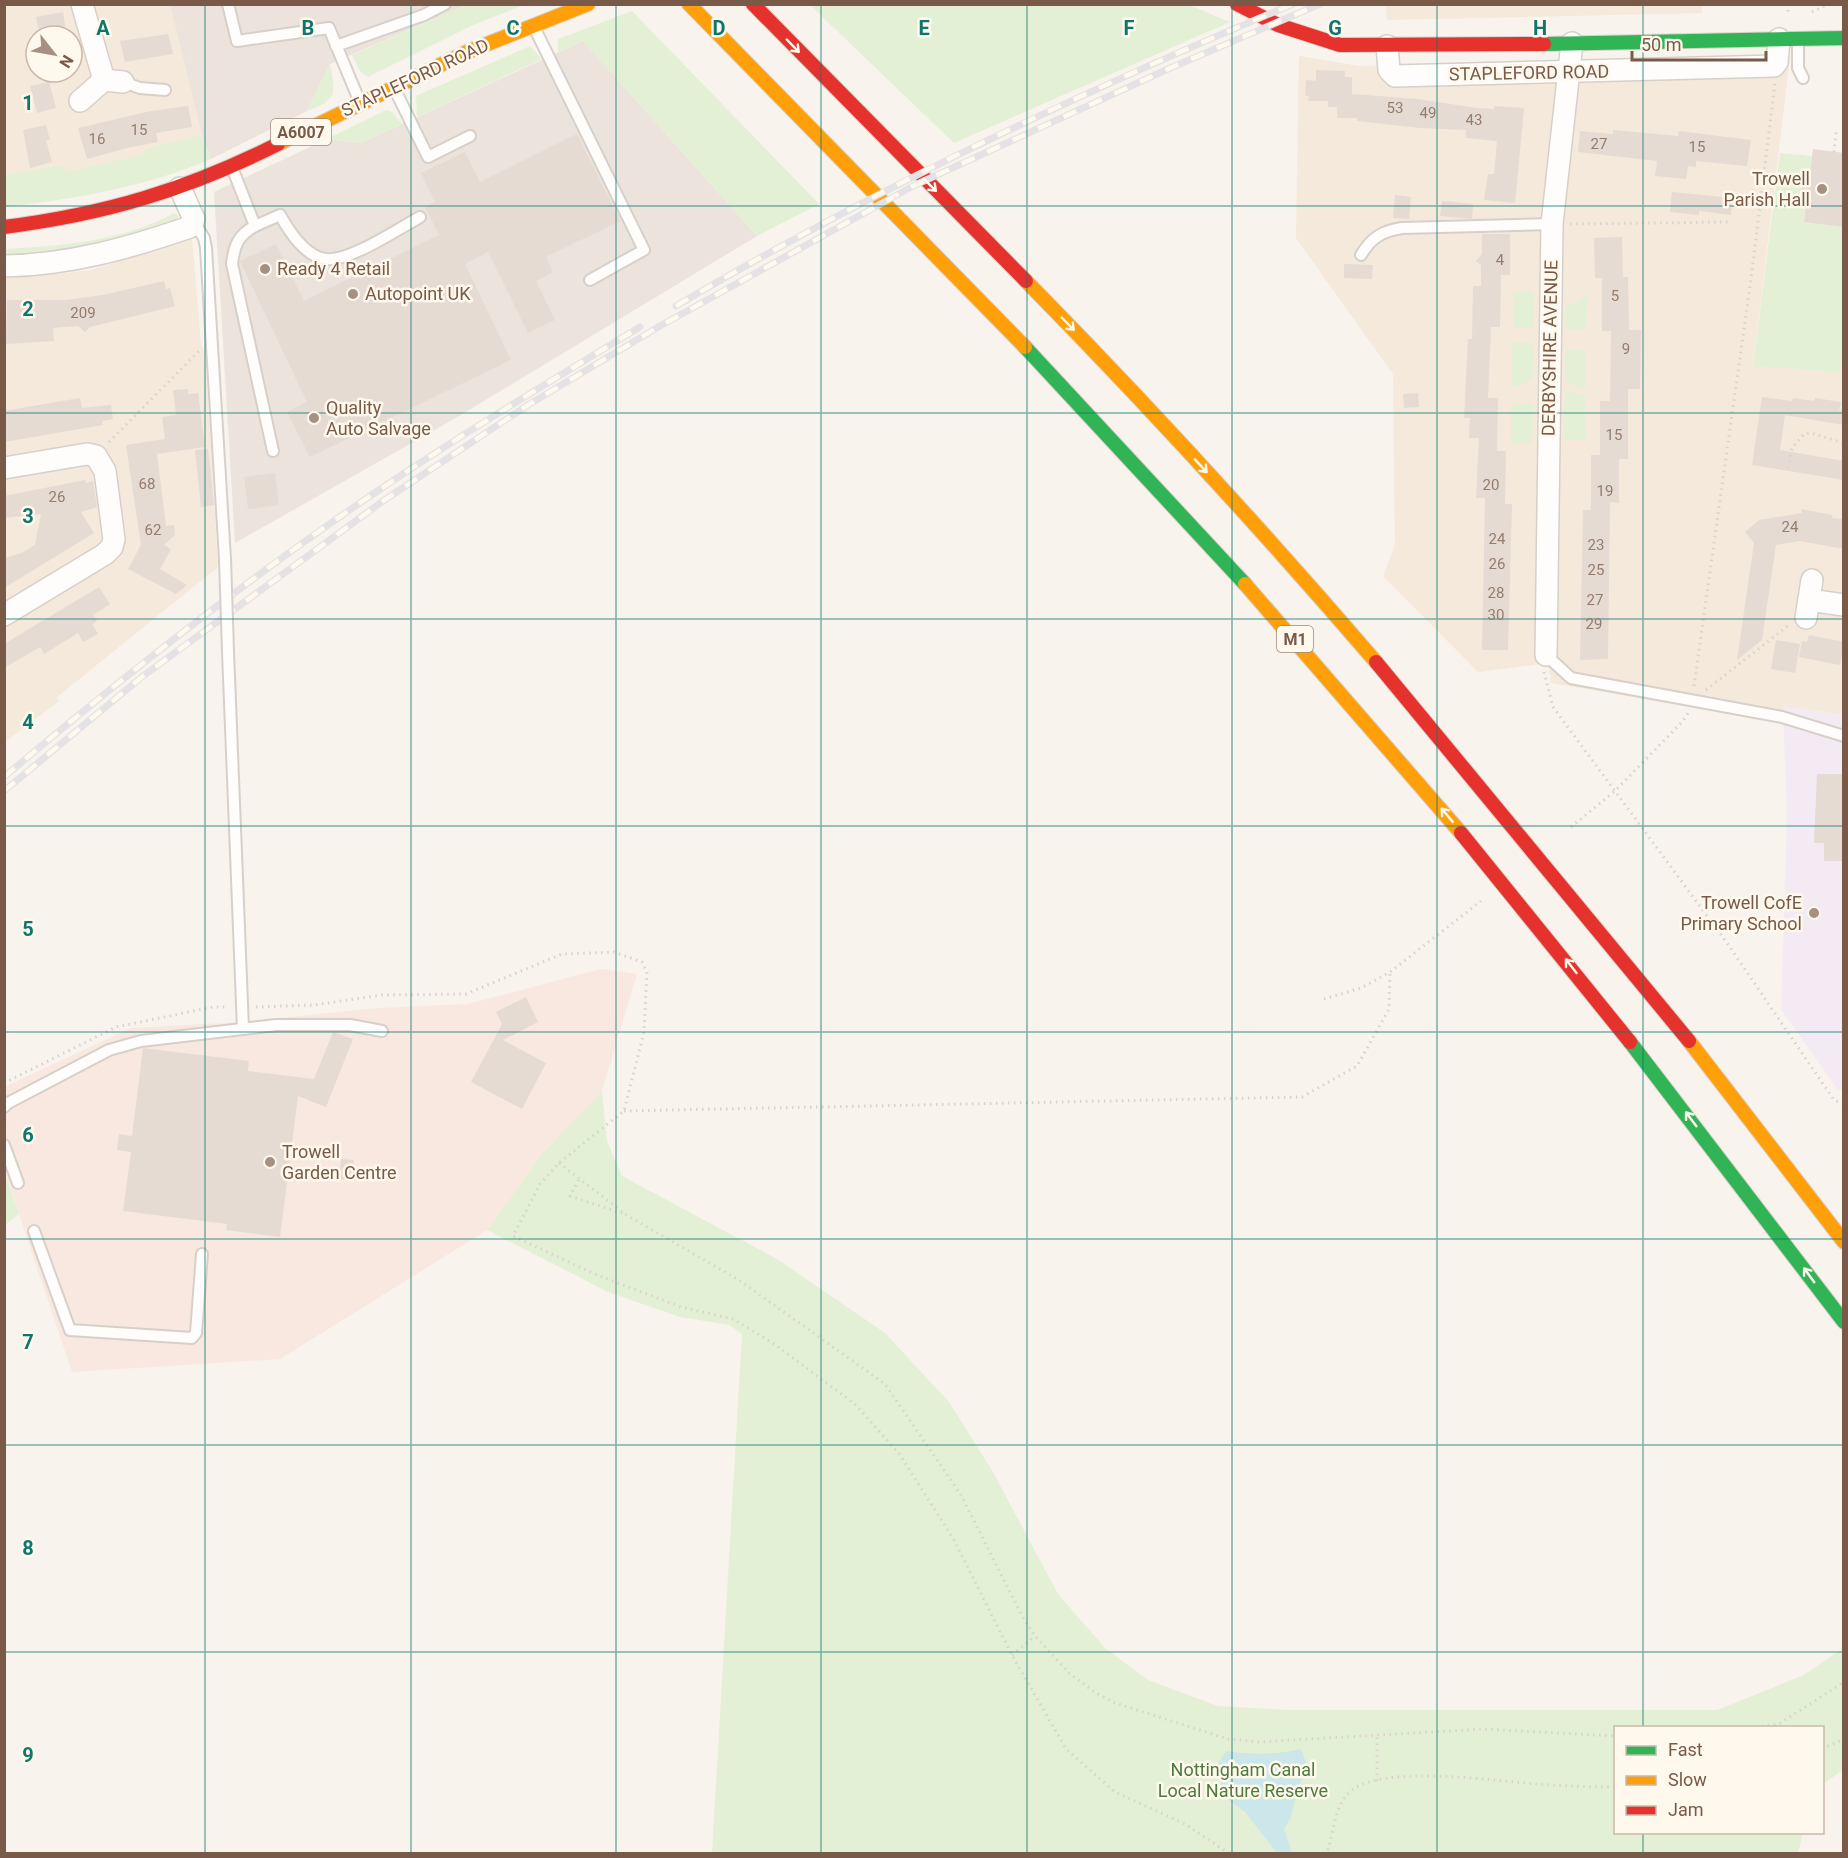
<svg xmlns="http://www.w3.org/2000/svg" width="1848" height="1858" font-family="Roboto,sans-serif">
  <rect width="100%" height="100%" fill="#f8f3ec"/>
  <g fill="#f4e9db" fill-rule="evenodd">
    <path d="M1702,4V13L1387,20L1386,5Z"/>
    <path d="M5,5H170L202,135L145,149L146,154L103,165L72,171L58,165L5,175ZM36,36H72V72H36Z"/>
    <path d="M1299,56L1360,66L1790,57L1753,365L1840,372L1843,345V715L1783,706L1782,723L1551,683L1549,666L1543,664L1478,672L1383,576L1395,545L1393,374L1296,238Z"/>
    <path d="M192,238L201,345L205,351L218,567L57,697L59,701L5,742V276H40L91,270Z"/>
  </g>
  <path fill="#f9e8df" d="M601,969L637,974L602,1091L543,1152L487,1230L280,1359L72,1372L5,1172L4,1087L131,1028L241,1022L378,1008L468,1004Z"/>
  <g fill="#ebe3dc">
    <path d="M170,5H466L330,64L307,111L211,159L202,135Z"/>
    <path d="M583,41L757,236L454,419L235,543L214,192L327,139L361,143Z"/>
  </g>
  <path fill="#f4eaf4" d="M1783,706L1843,715V1090H1838L1781,1009L1787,817Z"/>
  <g fill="#e4f0d5">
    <path d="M1187,4L1230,22L954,143L810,5Z"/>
    <path d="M466,5H524L473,25L368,77L360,71L352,55Z"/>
    <path d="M632,11L819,204L757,236L583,41L558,52V39Z"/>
    <path d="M530,46L542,59L417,117L416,96Z"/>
    <path d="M330,64C336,94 337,100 307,111Z"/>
    <path d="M386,110L392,112L402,124L361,143L327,139Z"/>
    <path d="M202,135L211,159C145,187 75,199 5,207V175L59,165L72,171L145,154L144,149Z"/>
    <path d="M1780,153L1812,156L1810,173H1804L1799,205L1806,207L1804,221L1843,227L1844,345L1840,372L1753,366Z"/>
    <path d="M174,213L179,216L176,222L123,243L5,258L4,249C60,246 124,241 174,213Z"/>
    <path d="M1513,291L1534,292V328H1513Z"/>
    <path d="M1587,295L1586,330H1566V307Z"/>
    <path d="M1512,342L1534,343L1532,378L1520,386L1512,387Z"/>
    <path d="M1565,350H1586L1585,389L1565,381Z"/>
    <path d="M1565,389L1575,394L1585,395V440H1564Z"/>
    <path d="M1511,403H1533L1532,443H1511Z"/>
    <path d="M602,1091L607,1141L622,1176L777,1259L885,1333L949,1402L993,1472L1058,1594L1106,1649L1148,1680L1218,1706L1288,1710H1717L1804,1675L1843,1648V1770L1823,1784L1822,1728H1616V1832L1803,1833L1798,1853H712L742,1334L729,1325L680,1317L608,1292L487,1230L543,1152Z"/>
    <path d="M4,1172L19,1214L5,1225H4Z"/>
  </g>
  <path fill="#cbe7ea" d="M1301,1749L1307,1765L1296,1795L1291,1817L1284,1829L1292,1853H1277L1245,1812L1225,1797L1216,1767L1226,1751C1253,1755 1274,1755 1301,1749Z"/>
  <g fill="#e5dbd3">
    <path d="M63,12L66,31L40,36L36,17Z"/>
    <path d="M168,34L173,54L125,62L120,41Z"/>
    <path d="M1316,70L1345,71V77H1352V94L1418,99L1477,108L1494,109V106L1524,108L1515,203L1484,200L1488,174H1494L1497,141L1466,138V130L1420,128L1357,121V118H1337V107H1328V101H1308L1309,96H1305L1306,80L1316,81Z"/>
    <path d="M49,82L56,108L37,113L30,86Z"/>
    <path d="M188,106L192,127L156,133L158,142L127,148L87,159L78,128L151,111Z"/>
    <path d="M46,125L50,140H46L52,162L30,168L23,130Z"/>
    <path d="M1613,130L1678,136L1679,131L1751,140L1747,166L1696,161V167L1688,166L1686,179L1655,176L1657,161L1578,152L1580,131L1613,134Z"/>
    <path d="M577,134L620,221L546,257L553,272L536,281L555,320L528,333L488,252L465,264L511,360L310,457L287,412L307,402L240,261L276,244L304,301L439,235L425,207L435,202L421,173L465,152L480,182Z"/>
    <path d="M1813,149L1844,153V227L1804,222L1806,207L1799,206L1804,172L1810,173Z"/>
    <path d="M1672,192L1732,198L1731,215L1699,211V215L1670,212Z"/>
    <path d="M1395,195L1411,197L1409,219L1393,218Z"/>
    <path d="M1442,201L1473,204L1472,219L1440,216Z"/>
    <path d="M1482,234H1510V275H1501L1500,327H1491L1488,398H1498L1497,451H1506L1505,504H1512L1508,650H1482L1485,498H1476L1479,438H1469L1470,418H1464L1468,339H1472L1473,286H1481V265L1476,261L1482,254Z"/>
    <path d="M1622,237L1623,277H1628L1629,330H1641L1640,389H1628V459H1619V503L1610,502L1608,659L1580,660L1583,510H1591V455H1600V401H1610L1611,331H1602V278H1595L1594,238Z"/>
    <path d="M1344,264L1373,265L1372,279L1344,278Z"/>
    <path d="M164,281L166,289L170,288L175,306L90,327L85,332L78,326L53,328L54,341L6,344L7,300H66L103,295Z"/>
    <path d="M188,389V394L198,393L205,447L157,454L166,526L174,525L175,535L164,545L171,549L160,569L187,585L176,594L128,569L141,545L126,445L165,439L162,417L176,415L173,390Z"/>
    <path d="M1418,393L1419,407L1404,408L1403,394Z"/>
    <path d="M1762,397L1792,401L1793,398L1814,401L1815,398L1841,402L1839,410L1844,411V425L1785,415L1780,450L1844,461V480L1752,465Z"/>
    <path d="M80,398L82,408L111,405L113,419L102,421L103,425L4,442V411Z"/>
    <path d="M208,449L214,505L201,507L195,450Z"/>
    <path d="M275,473L279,505L248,509L244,477Z"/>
    <path d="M85,480L86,483L93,481L97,507L81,512L94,533L4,588V558L22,553L35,545L41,514L4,518V496Z"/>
    <path d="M1801,509L1832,515V518L1842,519L1844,549L1800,541L1776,545L1762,640L1737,660L1754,543L1745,532L1759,520L1802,513Z"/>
    <path d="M99,587L110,604L93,615L97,621L92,624L98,634L83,642L78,633L44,654L40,647L4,668V644Z"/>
    <path d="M1809,635L1844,642L1840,665L1799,657L1802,641L1807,642Z"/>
    <path d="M1776,640L1800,644L1795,673L1771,669Z"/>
    <path d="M1817,774H1844V861H1824V843H1814Z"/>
    <path d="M526,997L538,1022L503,1040L546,1063L522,1109L471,1082L502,1024L496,1012Z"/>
    <path d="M333,1032L353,1039L326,1107L298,1096L280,1237L226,1230L227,1224L123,1211L131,1152L117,1150L119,1134L132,1136L143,1048L249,1061L248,1071L314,1079Z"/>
    <path d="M341,1159L354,1160L352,1181L339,1179Z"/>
  </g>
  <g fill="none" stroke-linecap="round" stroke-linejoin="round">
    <defs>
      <g id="lane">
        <path d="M228,4L237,41L329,28L359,100"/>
        <path d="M534,27L644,250L590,280"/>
        <path d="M1798,42V68L1803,78"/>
        <path d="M336,46L424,15L445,4"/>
        <path d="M123,82L140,88L165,90"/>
        <path d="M395,90L428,157L470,136"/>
        <path d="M233,170L255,226L280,215C289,231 305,257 326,259C349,262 398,229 420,217"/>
        <path d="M194,222L204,238L206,248L225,559"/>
        <path d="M255,226C238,235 234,246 232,264L273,451"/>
        <path d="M1361,255C1371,238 1382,231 1402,228L1552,224"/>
        <path d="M228,652L243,1029"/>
        <path d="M1546,655L1571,678L1782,717L1844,736"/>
        <path d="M4,1107L8,1103L109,1050L141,1041L276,1025H350L382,1031"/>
        <path d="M4,1145L18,1183"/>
        <path d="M34,1231L70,1330L192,1338L196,1333L202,1254"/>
      </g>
      <g id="street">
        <path d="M82,4L104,80"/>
        <path d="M1387,46L1389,70L1395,76L1774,66L1777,62L1779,39"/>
        <path d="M80,101L104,80L123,82"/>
        <path d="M4,266C69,265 129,248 190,227L194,219L180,188"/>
        <path d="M4,468L87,454L96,456L105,471L114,539L112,547L105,554L4,615"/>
        <path d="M1809,600L1844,605"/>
        <path d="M1806,618L1812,580"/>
        <path d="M1546,655L1552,224L1572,43"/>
      </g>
      <g id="fast">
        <path d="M1544,44L1844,38"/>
        <path d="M1025,347L1245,584"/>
        <path d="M1630,1042L1844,1322"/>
      </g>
      <g id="slow">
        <path d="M689,4L1025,347"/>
        <path d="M278,144L467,52L588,4"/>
        <path d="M1026,281C1147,404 1264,532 1376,662"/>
        <path d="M1245,584L1461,833"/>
        <path d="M1689,1041L1844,1242"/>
      </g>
      <g id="jam">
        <path d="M753,4L1026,281"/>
        <path d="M1237,4L1278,25L1340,45L1544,44"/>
        <path d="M4,227C106,214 186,190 278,144"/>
        <path d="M1376,662L1689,1041"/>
        <path d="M1461,833L1630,1042"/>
      </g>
    </defs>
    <use href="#lane" stroke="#d7d0c9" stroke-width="14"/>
    <use href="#street" stroke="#d7d0c9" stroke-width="24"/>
    <use href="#fast" stroke="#dad0c9" stroke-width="16"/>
    <use href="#slow" stroke="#dad0c9" stroke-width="16"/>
    <use href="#jam" stroke="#dad0c9" stroke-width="16"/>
    <g stroke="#dad2cd" stroke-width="3" stroke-dasharray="1.5 4.5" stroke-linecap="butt">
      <path d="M1788,4V15"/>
      <path d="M1812,12L1829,4"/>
      <path d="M1843,80H1844"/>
      <path d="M1834,152L1836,132"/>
      <path d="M1570,224L1731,222"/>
      <path d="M109,442L199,351"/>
      <path d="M1788,468L1792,448L1804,434L1811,433L1844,443"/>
      <path d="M1544,672L1553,707L1727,943L1834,1100L1844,1104"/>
      <path d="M1694,686L1751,279L1775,83"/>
      <path d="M1706,690L1789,625"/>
      <path d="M1571,827L1615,791L1683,721L1688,713"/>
      <path d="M1324,999L1361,988L1390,972L1481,901"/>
      <path d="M256,1007L314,1005L382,995L466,994L562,954L614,952L642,962L647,972L644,1032L624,1111L559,1163L540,1184L513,1236L597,1275L681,1307L733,1319L773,1343L856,1405L900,1455L954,1540L1012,1655L1066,1749L1115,1792L1185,1824L1230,1854"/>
      <path d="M4,1083L116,1027L213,1007H228"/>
      <path d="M624,1111L1302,1097L1357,1066L1389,1009L1390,972"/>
      <path d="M559,1163L628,1216L739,1280L885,1384L961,1495L1022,1616L1035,1636L1070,1674L1096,1693L1115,1703L1228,1739L1259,1742L1483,1729L1616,1736"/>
      <path d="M579,1180L570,1196L624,1214"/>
      <path d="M1012,1655L1035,1636"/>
      <path d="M1750,1728L1779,1724L1844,1682"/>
      <path d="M1822,1749L1844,1739"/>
      <path d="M1377,1781V1735"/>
      <path d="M1323,1854L1328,1849C1335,1829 1334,1805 1351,1791C1383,1764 1495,1781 1537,1784C1563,1786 1589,1787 1616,1787"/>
    </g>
    <use href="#lane" stroke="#fefdfc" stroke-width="10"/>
    <use href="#street" stroke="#fefdfc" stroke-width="21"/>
    <use href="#fast" stroke="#30b455" stroke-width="14"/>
    <use href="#slow" stroke="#ff9f0a" stroke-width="14"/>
    <use href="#jam" stroke="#e5322d" stroke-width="14"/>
    <defs>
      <g id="rail">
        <path d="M676,306C874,189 1081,92 1293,4"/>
        <path d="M4,777C124,676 248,578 379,490C464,433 552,380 640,327"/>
        <path d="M4,791L143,676L383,501L528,405L660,326L913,186L1168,69L1320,4"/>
      </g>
    </defs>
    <use href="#rail" stroke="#e5e2e5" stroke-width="7"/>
    <use href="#rail" stroke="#fff8ed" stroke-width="4.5" stroke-dasharray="14" stroke-linecap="butt"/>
    <defs>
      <path id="lane-bridge" d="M225,559L228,652"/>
    </defs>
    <use href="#lane-bridge" stroke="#d7d0c9" stroke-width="14" stroke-linecap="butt"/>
    <use href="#lane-bridge" stroke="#fefdfc" stroke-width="10"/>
  </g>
  <defs><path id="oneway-shaft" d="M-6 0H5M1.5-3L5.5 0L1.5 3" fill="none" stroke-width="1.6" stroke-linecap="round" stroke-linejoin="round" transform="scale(1.5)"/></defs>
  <g stroke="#fff8ed">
    <use href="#oneway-shaft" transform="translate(793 46) rotate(46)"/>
    <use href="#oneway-shaft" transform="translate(930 185) rotate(45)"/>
    <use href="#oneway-shaft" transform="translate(1068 324) rotate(46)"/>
    <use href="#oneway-shaft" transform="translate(1201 466) rotate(47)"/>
    <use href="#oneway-shaft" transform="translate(1447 815) rotate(-130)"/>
    <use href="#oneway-shaft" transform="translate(1571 966) rotate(-128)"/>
    <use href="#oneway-shaft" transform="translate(1691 1119) rotate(-127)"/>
    <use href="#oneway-shaft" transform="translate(1809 1275) rotate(-126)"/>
  </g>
  <path fill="none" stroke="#0f766e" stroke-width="1.5" stroke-opacity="0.55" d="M205,4V1854M411,4V1854M616,4V1854M821,4V1854M1027,4V1854M1232,4V1854M1437,4V1854M1643,4V1728M4,206H1844M4,413H1844M4,619H1844M4,826H1844M4,1032H1844M4,1239H1844M4,1445H1844M4,1652H1844M1643,1832V1854"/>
  <g fill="#a59081" stroke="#fff8ed" stroke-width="2">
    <circle cx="1822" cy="189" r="6"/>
    <circle cx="265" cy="269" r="6"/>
    <circle cx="353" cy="294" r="6"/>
    <circle cx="314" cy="418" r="6"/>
    <circle cx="1814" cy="913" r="6"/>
    <circle cx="270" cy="1162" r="6"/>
  </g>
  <g text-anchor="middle" stroke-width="5" stroke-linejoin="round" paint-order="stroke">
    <g font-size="15" fill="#967c6d">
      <text x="1395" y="113">53</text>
      <text x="1428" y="118">49</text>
      <text x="1474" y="125">43</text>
      <text x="139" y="135">15</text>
      <text x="97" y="144">16</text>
      <text x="1599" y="149">27</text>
      <text x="1697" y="152">15</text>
      <text x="1500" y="265">4</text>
      <text x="1615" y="301">5</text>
      <text x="83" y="318">209</text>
      <text x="1626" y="354">9</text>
      <text x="1614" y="440">15</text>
      <text x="147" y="489">68</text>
      <text x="1491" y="490">20</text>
      <text x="1605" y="496">19</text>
      <text x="57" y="502">26</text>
      <text x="1790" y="532">24</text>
      <text x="153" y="535">62</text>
      <text x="1497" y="544">24</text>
      <text x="1596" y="550">23</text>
      <text x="1497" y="569">26</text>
      <text x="1596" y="575">25</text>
      <text x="1496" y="598">28</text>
      <text x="1595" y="605">27</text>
      <text x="1496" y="620">30</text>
      <text x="1594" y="629">29</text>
    </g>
    <g fill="#fff8ed" stroke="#a1897a" stroke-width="1.5">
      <rect x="271" y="119" width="60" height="26" rx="4.5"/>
      <rect x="1277" y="626" width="36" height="26" rx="4.5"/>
    </g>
    <g font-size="16" font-weight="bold" fill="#795a48">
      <text x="301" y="138">A6007</text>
      <text x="1295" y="645">M1</text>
    </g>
    <g font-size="18" fill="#795a48" stroke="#fff8ed">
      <text transform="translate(1529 73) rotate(-1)" y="6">STAPLEFORD ROAD</text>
      <text transform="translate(415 78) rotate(-25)" y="6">STAPLEFORD ROAD</text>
      <text transform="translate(1550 348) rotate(-89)" y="6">DERBYSHIRE AVENUE</text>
    </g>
    <g font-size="18" fill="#795a48" stroke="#fff8ed" text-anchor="start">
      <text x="1810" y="185" text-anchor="end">Trowell<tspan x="1810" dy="21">Parish Hall</tspan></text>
      <text x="277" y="275">Ready 4 Retail</text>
      <text x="365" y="300">Autopoint UK</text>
      <text x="326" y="414">Quality<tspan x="326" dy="21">Auto Salvage</tspan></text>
      <text x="1802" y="909" text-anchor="end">Trowell CofE<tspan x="1802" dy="21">Primary School</tspan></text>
      <text x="282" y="1158">Trowell<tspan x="282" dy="21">Garden Centre</tspan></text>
    </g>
    <g font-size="18" fill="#4e7a3c" stroke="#fff8ed">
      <text x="1243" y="1776">Nottingham Canal<tspan x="1243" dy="21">Local Nature Reserve</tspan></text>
    </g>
  </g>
  <g font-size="20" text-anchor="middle" font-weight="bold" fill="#0f766e" stroke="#fff8ed" stroke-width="5" stroke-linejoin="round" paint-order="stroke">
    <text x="103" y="35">A</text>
    <text x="308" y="35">B</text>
    <text x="513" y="35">C</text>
    <text x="719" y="35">D</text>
    <text x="924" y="35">E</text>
    <text x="1129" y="35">F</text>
    <text x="1335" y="35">G</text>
    <text x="1540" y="35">H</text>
    <text x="28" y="110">1</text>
    <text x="28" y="316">2</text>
    <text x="28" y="523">3</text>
    <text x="28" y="729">4</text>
    <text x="28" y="936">5</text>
    <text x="28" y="1142">6</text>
    <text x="28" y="1349">7</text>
    <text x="28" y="1555">8</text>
    <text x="28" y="1762">9</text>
  </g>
  <rect width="1848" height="1858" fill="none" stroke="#795a48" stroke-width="12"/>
  <rect x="1614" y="1726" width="210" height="108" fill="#fff8ed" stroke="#c9b9ab" stroke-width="1.5"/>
  <rect x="1626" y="1746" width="30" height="9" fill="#30b455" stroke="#c9b9ab" stroke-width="1.5"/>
  <text x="1668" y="1756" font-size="18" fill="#795a48">Fast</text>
  <rect x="1626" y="1776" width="30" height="9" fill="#ff9f0a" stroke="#c9b9ab" stroke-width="1.5"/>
  <text x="1668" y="1786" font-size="18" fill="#795a48">Slow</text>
  <rect x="1626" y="1806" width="30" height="9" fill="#e5322d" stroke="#c9b9ab" stroke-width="1.5"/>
  <text x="1668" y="1816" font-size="18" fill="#795a48">Jam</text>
  <g transform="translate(54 54) rotate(121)"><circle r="28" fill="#fff8ed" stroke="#c9b9ab" stroke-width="1.5"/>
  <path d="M0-4.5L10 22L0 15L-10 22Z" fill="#a59081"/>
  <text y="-9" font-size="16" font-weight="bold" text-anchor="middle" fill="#795a48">N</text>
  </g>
  <path d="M1632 51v9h134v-9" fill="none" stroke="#795a48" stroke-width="3"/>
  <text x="1641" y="51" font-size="18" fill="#795a48" stroke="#fff8ed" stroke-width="4.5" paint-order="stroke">50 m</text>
</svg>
